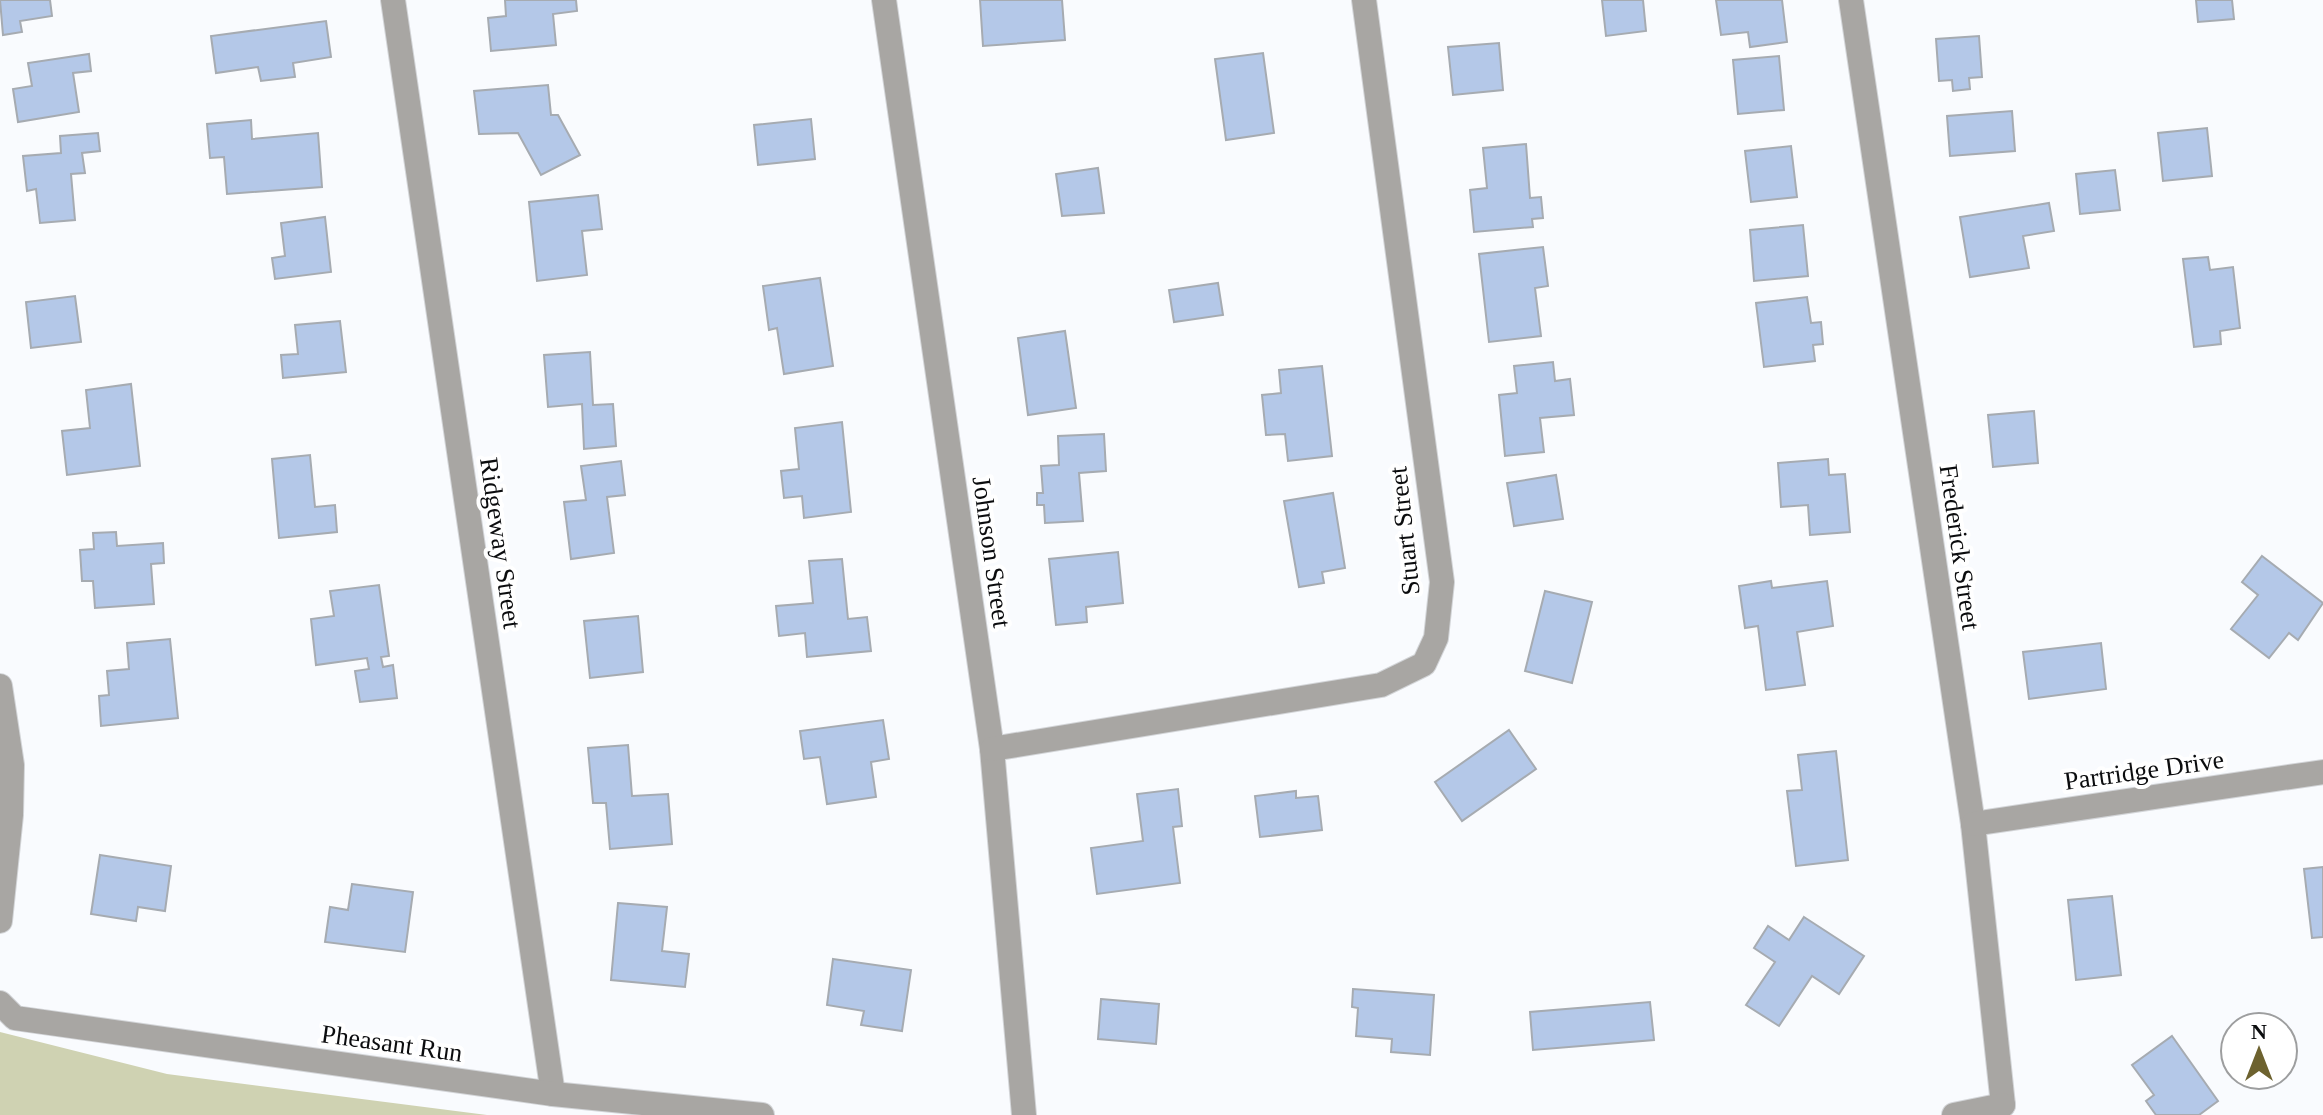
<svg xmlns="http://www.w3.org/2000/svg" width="2323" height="1115" font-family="'Times New Roman',serif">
  <rect width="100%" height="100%" fill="#f9fbfe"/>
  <path fill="#cfd2b2" d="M0,1032L167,1074L487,1115H0Z"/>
  <g fill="#b4c8e8" stroke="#a6abb1" stroke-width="2">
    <path d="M0,0H50L52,16L20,21L22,32L3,35Z"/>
    <path d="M505,0H576L577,11L553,14L556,45L491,51L488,18L506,16Z"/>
    <path d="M980,0H1062L1065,40L983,46Z"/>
    <path d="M1602,0H1643L1646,31L1606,36Z"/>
    <path d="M1716,0H1782L1787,42L1750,47L1748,32L1721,35Z"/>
    <path d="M2196,0H2232L2234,19L2198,22Z"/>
    <path d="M326,21L331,57L293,63L295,77L261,81L258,67L216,73L211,36Z"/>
    <path d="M1979,36L1982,77L1969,78L1970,89L1953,91L1952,80L1939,81L1936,39Z"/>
    <path d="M1499,43L1503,90L1453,95L1448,47Z"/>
    <path d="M1263,53L1274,133L1226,140L1215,59Z"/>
    <path d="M89,54L91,71L73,73L79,112L18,122L13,89L32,86L28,63Z"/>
    <path d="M1779,56L1784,110L1738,114L1733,60Z"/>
    <path d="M548,85L551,115H558L580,155L541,175L518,133L479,134L474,91Z"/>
    <path d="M2012,111L2015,151L1950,156L1947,116Z"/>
    <path d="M811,119L815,159L758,165L754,125Z"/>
    <path d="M251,120L252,139L318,133L322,187L227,194L224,157L210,158L207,124Z"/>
    <path d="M2207,128L2212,176L2163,181L2158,133Z"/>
    <path d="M98,133L100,151L82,153L85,173L71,174L75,220L40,223L36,189L27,191L23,156L61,153L60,136Z"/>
    <path d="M1526,144L1530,198L1541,197L1543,218L1532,219L1533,227L1474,232L1470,190L1487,188L1483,148Z"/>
    <path d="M1791,146L1797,197L1751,202L1745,151Z"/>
    <path d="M1098,168L1104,213L1062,216L1056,174Z"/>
    <path d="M2115,170L2120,210L2080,214L2076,174Z"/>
    <path d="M598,195L602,229L582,231L587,275L537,281L529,202Z"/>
    <path d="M2049,203L2054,231L2023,236L2029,268L1970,277L1960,217Z"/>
    <path d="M325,217L331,272L275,279L272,258L285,256L281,223Z"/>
    <path d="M1803,225L1808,276L1754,281L1750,230Z"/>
    <path d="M1543,247L1548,286L1535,288L1541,336L1489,342L1479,254Z"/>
    <path d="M2208,257L2210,270L2233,267L2240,328L2220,331L2221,344L2194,347L2183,259Z"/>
    <path d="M820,278L833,366L784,374L777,328L769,330L763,286Z"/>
    <path d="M1218,283L1223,315L1174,322L1169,290Z"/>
    <path d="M75,296L81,342L31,348L26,302Z"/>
    <path d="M1807,297L1811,323L1821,322L1823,344L1813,345L1815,361L1764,367L1756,303Z"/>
    <path d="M340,321L346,372L283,378L281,355L298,354L295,325Z"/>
    <path d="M1065,331L1076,408L1028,415L1018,338Z"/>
    <path d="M590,352L593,405L613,404L616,446L584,449L582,404L548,407L544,355Z"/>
    <path d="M1553,362L1555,381L1570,379L1574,415L1540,418L1544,452L1505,456L1499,395L1517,393L1514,366Z"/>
    <path d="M1322,366L1332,456L1288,461L1285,434L1266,435L1262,395L1281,393L1279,370Z"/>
    <path d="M131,384L140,466L67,475L62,431L90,428L86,390Z"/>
    <path d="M2034,411L2038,463L1993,467L1988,415Z"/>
    <path d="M842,422L851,512L804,518L802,496L784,498L781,471L799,469L795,428Z"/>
    <path d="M1104,434L1106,471L1079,473L1083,521L1045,523L1044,505H1037V493H1043L1041,466L1059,465L1058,436Z"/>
    <path d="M310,455L315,507L335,505L337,532L279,538L272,459Z"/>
    <path d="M1828,459L1829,475L1845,474L1850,532L1810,535L1808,505L1781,507L1778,463Z"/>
    <path d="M621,461L625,495L607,497L614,553L571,559L564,502L586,500L581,466Z"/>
    <path d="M1556,475L1563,519L1514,526L1507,483Z"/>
    <path d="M1333,493L1345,568L1322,572L1324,583L1299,587L1284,501Z"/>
    <path d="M116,532L117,546L163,543L164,563L151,564L154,604L95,608L93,581H82L80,550L94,549L93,533Z"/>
    <path d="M1118,552L1123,603L1086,607L1087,622L1056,625L1049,559Z"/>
    <path d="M2262,556L2323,603L2298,640L2289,633L2269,658L2231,629L2258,595L2242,582Z"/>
    <path d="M842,559L848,619L867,617L871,651L807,657L805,633L779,636L776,606L813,603L809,561Z"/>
    <path d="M1771,581L1772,588L1827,581L1833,626L1797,632L1805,685L1766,690L1758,626L1745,628L1739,586Z"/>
    <path d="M379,585L389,656L381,657L383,667L393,665L397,698L360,702L355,671L369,669L367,658L316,665L311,619L334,616L330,591Z"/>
    <path d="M1545,591L1592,602L1572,683L1525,671Z"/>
    <path d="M638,616L643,672L590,678L584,621Z"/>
    <path d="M170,639L178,718L101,726L99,696L109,695L107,671L129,669L127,643Z"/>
    <path d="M2101,643L2106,689L2029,699L2023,652Z"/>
    <path d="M883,720L889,759L871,762L876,797L827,804L820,757L804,759L800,731Z"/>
    <path d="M1509,730L1536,769L1462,821L1435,782Z"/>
    <path d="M628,745L632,796L668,794L672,844L610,849L606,803H593L588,748Z"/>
    <path d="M1836,751L1848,860L1796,866L1787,791L1802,790L1798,755Z"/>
    <path d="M1178,789L1182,826L1173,827L1180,883L1097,894L1091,848L1143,841L1137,794Z"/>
    <path d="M1296,791V798L1318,796L1322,830L1260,837L1255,796Z"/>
    <path d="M100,855L171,866L165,911L138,907L136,921L91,914Z"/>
    <path d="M2323,867V937L2312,938L2304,869Z"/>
    <path d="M352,884L413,892L405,952L325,942L330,907L348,910Z"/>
    <path d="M2112,896L2121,975L2076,980L2068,900Z"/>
    <path d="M618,903L667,907L662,951L689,954L685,987L611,980Z"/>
    <path d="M1804,917L1864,956L1839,994L1812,976L1779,1026L1746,1005L1775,962L1754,948L1768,926L1789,940Z"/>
    <path d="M833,959L911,970L902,1031L861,1025L864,1011L827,1005Z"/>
    <path d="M1353,989L1434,995L1430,1055L1391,1052L1392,1039L1356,1036L1358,1008L1352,1007Z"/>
    <path d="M1101,999L1159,1004L1156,1044L1098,1039Z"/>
    <path d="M1650,1002L1654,1040L1533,1050L1530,1012Z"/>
    <path d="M2172,1036L2218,1101L2199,1115H2156L2146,1101L2154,1095L2132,1065Z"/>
  </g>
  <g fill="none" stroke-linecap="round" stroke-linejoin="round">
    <defs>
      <g id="street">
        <path d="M393,0L553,1094"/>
        <path d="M884,0L992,749L1024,1115"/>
        <path d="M1851,0L1973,824L2003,1105"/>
        <path d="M0,686L12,765L11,815L0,921"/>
        <path d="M992,749L1381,685L1424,664L1436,638L1442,582L1364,0"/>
        <path d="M1973,824L2323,772"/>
        <path d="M0,1003L15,1018L553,1094L762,1115"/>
        <path d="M1954,1115L2003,1105"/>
      </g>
    </defs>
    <use href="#street" stroke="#d3d5d8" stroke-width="26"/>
    <use href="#street" stroke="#a8a6a3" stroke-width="24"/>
  </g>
  <g text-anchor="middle" stroke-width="8" stroke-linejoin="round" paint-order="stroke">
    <g font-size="26" fill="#0b0c0e" stroke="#fff">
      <text transform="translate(1404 531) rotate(-96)" y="9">Stuart Street</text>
      <text transform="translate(501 543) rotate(82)" y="9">Ridgeway Street</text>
      <text transform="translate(1960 547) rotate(82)" y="9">Frederick Street</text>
      <text transform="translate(992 552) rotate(82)" y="9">Johnson Street</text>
      <text transform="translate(2144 770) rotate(-8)" y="9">Partridge Drive</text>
      <text transform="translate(392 1043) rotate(8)" y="9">Pheasant Run</text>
    </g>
  </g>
  <g transform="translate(2259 1051)"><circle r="38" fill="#ffffff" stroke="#9d9e9f" stroke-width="2"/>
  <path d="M0-6L14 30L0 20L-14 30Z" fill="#6d622f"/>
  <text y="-12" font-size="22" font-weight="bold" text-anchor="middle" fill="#0b0c0e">N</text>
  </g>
</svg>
